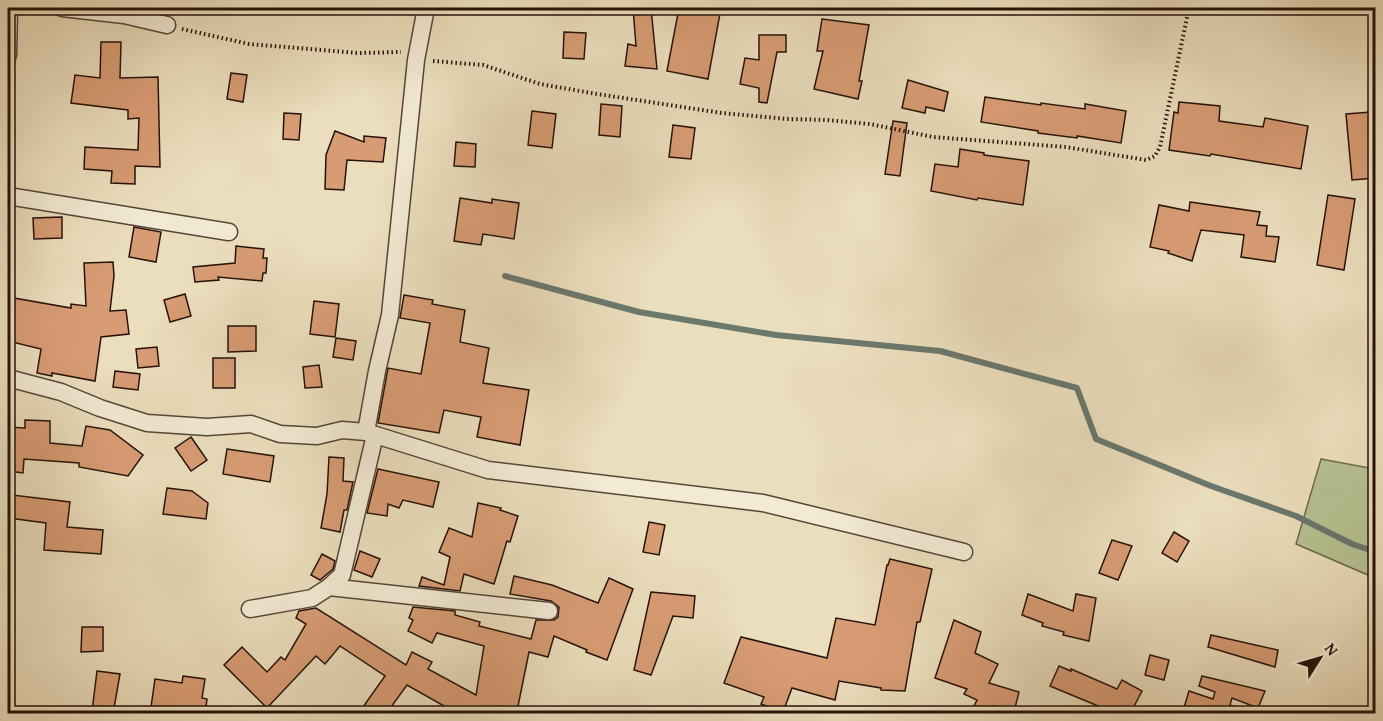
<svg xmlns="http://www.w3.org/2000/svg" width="1383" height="721" font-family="'Gentium Book Plus',serif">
  <rect width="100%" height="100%" fill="#ebdebd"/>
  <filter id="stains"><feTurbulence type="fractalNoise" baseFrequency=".00333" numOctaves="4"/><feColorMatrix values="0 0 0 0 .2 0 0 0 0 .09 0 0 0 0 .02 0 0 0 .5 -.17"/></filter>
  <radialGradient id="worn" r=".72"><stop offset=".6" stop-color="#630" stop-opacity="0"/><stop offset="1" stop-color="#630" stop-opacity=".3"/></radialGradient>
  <path fill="#b6c192" stroke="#6e6a4e" stroke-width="1.5" d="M1321,459L1375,469V578L1296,544Z"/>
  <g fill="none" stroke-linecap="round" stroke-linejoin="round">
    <path stroke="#6b786c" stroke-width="6" d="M505,276L639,312L776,335L940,351L1077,388L1096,439L1211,486L1296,516L1352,544L1376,552"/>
  </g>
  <g fill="#d89c74" stroke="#26120a" stroke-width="1.5">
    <path d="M633,8H651L657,69L625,66L628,44L636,46Z"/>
    <path d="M679,8H721L708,79L667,71Z"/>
    <path d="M822,19L869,25L859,81H862L858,99L814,89L823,51H817Z"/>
    <path d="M564,32L586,33L584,59L563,58Z"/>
    <path d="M759,35H786V52H777L767,103L759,102V88L740,84L745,58L759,60Z"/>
    <path d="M101,42H121L120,78L158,77L160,167L135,166V184L111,183L112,171L84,169L85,147L138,150L139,118L128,119V110L71,103L75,75L100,78Z"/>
    <path d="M231,73L247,75L243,102L227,99Z"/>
    <path d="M908,80L948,92L944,111L926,107L925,113L902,108Z"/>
    <path d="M985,97L1041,105V103L1085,109V104L1126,111L1121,143L1077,136V138L1038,133V131L981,122Z"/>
    <path d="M1179,102L1220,106L1219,121L1263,127L1265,118L1308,126L1301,169L1211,154L1210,156L1169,150L1174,112L1178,113Z"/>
    <path d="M601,104L622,106L620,137L599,135Z"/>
    <path d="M532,111L556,114L552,148L528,145Z"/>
    <path d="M1371,112L1376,178L1352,180L1346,114Z"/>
    <path d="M284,113L301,114L299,140L283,139Z"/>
    <path d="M893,121L907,123L900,176L885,174Z"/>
    <path d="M673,125L695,128L691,159L669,157Z"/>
    <path d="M335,131L364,142V136L386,138L383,162L347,160L344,190L325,189L326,155Z"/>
    <path d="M456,142L476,144L475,167L454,166Z"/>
    <path d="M960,149L984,153V155L1029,161L1023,205L978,198L977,200L931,191L935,164L958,167Z"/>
    <path d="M1328,195L1355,199L1344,270L1317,265Z"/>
    <path d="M460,198L492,203V199L519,203L514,239L483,234L481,245L454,241Z"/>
    <path d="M1190,202L1260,212L1257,225L1267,226L1266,236L1279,237L1275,262L1241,257L1244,235L1201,230L1192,261L1168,253L1169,251L1150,247L1159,205L1189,211Z"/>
    <path d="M62,217V238L34,239L33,218Z"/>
    <path d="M134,227L161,232L156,262L129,257Z"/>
    <path d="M236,246L264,249L263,258H267L266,273H263L262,281L218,277L219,280L195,282L193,267L235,263Z"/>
    <path d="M113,262L114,276L110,311L126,310L129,334L101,337L95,381L52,373V376L37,373L41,349L8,341V297L71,308V304L86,306L84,263Z"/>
    <path d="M185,294L191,316L170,322L164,300Z"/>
    <path d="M404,295L433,300L432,304L465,310L460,342L489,348L483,383L529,390L520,445L477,437L481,417L444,410L439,433L378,423L388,368L421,374L430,323L400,318Z"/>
    <path d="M314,301L339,304L335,337L310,334Z"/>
    <path d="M228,326H256V351L228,352Z"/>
    <path d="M336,338L356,341L353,360L333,357Z"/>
    <path d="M157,347L159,366L138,368L136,349Z"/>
    <rect x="213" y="358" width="22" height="30"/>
    <path d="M319,365L322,387L305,388L303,367Z"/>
    <path d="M115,371L140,374L138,390L113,387Z"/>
    <path d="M25,420L50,421V443L82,446L86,426L110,430L143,455L128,476L79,467V463L24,459L23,473L8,471V427L25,428Z"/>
    <path d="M191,437L207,460L191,471L175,448Z"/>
    <path d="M227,449L274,456L270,482L223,474Z"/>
    <path d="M329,457L344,458L343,481L353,482L347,510H344L340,532L321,528L327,494Z"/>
    <path d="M378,469L439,482L433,507L403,500L399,508L388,504L387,516L367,513Z"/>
    <path d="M167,488L192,491L208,503L206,519L163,514Z"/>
    <path d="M12,495L70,502L67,527L103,530L101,554L44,550L46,523L9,518Z"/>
    <path d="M478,503L501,508L500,510L518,516L510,542L507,541L494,584L464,574L460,591L419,586L422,577L444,585L450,557L439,552L449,528L472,537Z"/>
    <path d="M649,522L665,525L659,555L643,552Z"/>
    <path d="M1174,532L1189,541L1177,562L1162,553Z"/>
    <path d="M1112,540L1132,546L1118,580L1099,573Z"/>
    <path d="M360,551L380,559L372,577L354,570Z"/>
    <path d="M322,554L335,561L333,569L320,580L311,575Z"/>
    <path d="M890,559L932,569L920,622H917L905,691L881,690V688L839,681L835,700L792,688L783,712L761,704L764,697L724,683L741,637L827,658L836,618L875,625L887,565H888Z"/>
    <path d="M514,576L552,585L598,603L609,578L633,589L607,660L586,652L587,650L554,636L548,657L529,652L517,711L496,706L510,714H458L407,685L386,714H358L385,676L340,646L325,664L316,656L267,708L224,665L242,647L267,672L281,657L285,660L306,624L296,618L299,611L316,608L406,665L412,652L432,662L428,669L476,695L484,646L437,633L432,643L408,631L413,620L409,618L413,607L455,611V615L480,622L479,626L531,639L536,620H554L558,617L559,607L551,601L510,594Z"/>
    <path d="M651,592L695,596L693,618L673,616L651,675L634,670Z"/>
    <path d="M1028,594L1073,611L1076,594L1096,598L1089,641L1063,635L1064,632L1042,626L1043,623L1022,615Z"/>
    <path d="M954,620L981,632L975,653L998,664L989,683L1019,692L1014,712L993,706L990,714H970L977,700L964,694L967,689L935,678Z"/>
    <path d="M82,627H103V651L81,652Z"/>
    <path d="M1211,635L1278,650L1275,667L1208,647Z"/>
    <path d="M1150,655L1169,660L1164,680L1145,675Z"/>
    <path d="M1059,666L1071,671V669L1117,689L1122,680L1142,691L1130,714H1094L1098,706L1050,686Z"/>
    <path d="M97,671L120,674L113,714L92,711Z"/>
    <path d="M183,676L205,679L202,698L207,699L205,714H150L155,679L182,683Z"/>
    <path d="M1202,676L1265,691L1258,708L1232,698L1230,705L1247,711V714H1182L1189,691L1213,699L1215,692L1199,686Z"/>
  </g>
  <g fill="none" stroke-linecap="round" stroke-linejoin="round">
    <defs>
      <g id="street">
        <path d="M62,8L124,15L167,25"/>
        <path d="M8,55L9,8"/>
        <path d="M8,196L229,232"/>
        <path d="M8,378L61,392L100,408L147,423L207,427L251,424L280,434L317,436L342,430L366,432L377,371L390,315L416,60L426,8"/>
        <path d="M366,432L488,470L763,503L964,552"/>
        <path d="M329,587L549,611"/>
        <path d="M250,609L312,598L329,587L342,575L375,435"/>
      </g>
    </defs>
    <use href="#street" stroke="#574537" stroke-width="19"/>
    <g stroke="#26120a" stroke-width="4" stroke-dasharray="1.5 3" stroke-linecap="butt">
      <path d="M182,29L249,44L358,53L401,52"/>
      <path d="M433,61L483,65L540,84L597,94L722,113L787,119L827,120L870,124L933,137L1066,147L1146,160L1155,156L1160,147L1189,8"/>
    </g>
    <use href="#street" stroke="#f2ead4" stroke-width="16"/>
  </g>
  <rect width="1383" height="721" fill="none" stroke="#ebdebd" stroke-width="30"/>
  <rect x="9" y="9" width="1365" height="703" fill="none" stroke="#26120a" stroke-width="3"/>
  <rect x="15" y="15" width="1353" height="691" fill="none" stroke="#26120a" stroke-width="1.5"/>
  <g transform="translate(1320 658) rotate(53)" stroke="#f2ead4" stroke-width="4.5" paint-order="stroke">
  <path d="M0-4.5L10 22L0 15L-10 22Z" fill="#26120a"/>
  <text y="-9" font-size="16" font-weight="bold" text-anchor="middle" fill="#26120a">N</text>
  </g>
  <rect width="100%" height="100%" filter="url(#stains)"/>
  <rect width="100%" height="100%" fill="url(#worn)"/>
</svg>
